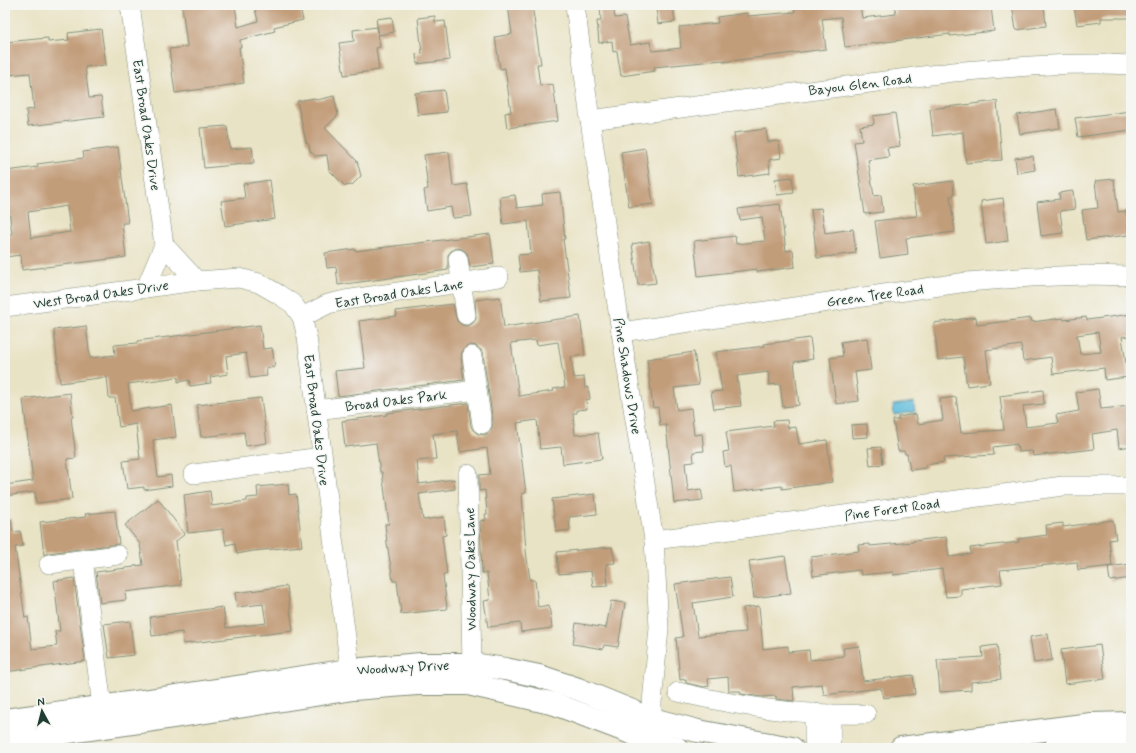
<svg xmlns="http://www.w3.org/2000/svg" width="1136" height="753" font-family="Mynerve,sans-serif">
  <rect width="100%" height="100%" fill="#f6f6f2"/>
  <filter id="ink" filterUnits="userSpaceOnUse"><feTurbulence type="fractalNoise" baseFrequency=".025" numOctaves="2"/><feDisplacementMap in="SourceGraphic" scale="8" xChannelSelector="R" yChannelSelector="G"/><feConvolveMatrix kernelMatrix="1 2 1 2 8 2 1 2 1" color-interpolation-filters="sRGB"/></filter>
  <filter id="wash" filterUnits="userSpaceOnUse"><feTurbulence type="fractalNoise" baseFrequency=".012" numOctaves="4" result="noise"/><feDisplacementMap in="SourceGraphic" scale="16" xChannelSelector="R" yChannelSelector="G"/><feGaussianBlur stdDeviation="0.9" result="paint"/><feColorMatrix in="noise" values="0 0 0 0 0 0 0 0 0 0 0 0 0 0 0 0 0 1.4 0 .05"/><feComposite in="paint" operator="in"/></filter>
  <g filter="url(#wash)">
    <rect width="100%" height="100%" fill="#e9e3c5"/>
    <path fill="#5ebcdc" stroke="#3e7c88" d="M914,402L915,412L894,415L893,405Z"/>
    <g id="blocks">
      <g fill="#c29d7a" fill-rule="evenodd">
        <path d="M182,5H235L238,27L258,21L254,5H299L303,20L274,27L275,31L240,40L241,47H239L244,83L175,93L169,49L187,47Z"/>
        <path d="M508,5H532L541,64H537L540,86L553,84L558,121L507,128L505,113L511,112L505,68L500,69L495,37L512,34Z"/>
        <path d="M600,5H613L615,18L625,17L630,45L650,42L652,51L681,48L679,27L718,23L717,17L747,13L748,16L795,12L794,5H860L862,18L896,14L895,6L901,5H972V9L991,7L994,31L950,36V34L845,47L841,17L822,19L826,49L723,62V60L654,67L655,71L621,76L617,51L613,52L612,41L599,43L597,21H601Z"/>
        <path d="M1012,5H1044L1046,26L1016,30Z"/>
        <path d="M1074,5H1131V18H1101V22L1077,25Z"/>
        <path d="M673,6L675,22L658,24L656,8Z"/>
        <path d="M435,16V22L445,21L450,60L417,64L416,54L422,53L418,18Z"/>
        <path d="M392,17L394,32L379,35L376,19Z"/>
        <path d="M377,27L380,47L376,48L379,70L344,75L339,43L354,41L353,30Z"/>
        <path d="M101,29L106,65L85,67L89,98L101,97L104,117L28,126L26,110L34,109L30,73L8,75L5,42L48,38V42L69,40L68,33Z"/>
        <path d="M444,90L447,112L418,115L415,93Z"/>
        <path d="M334,96L338,115L325,128L357,161L361,176L352,185L345,186L329,170L327,155L315,156L310,151L309,145L306,142L297,101L315,98L317,100Z"/>
        <path d="M997,101L1002,160L966,163L963,132L933,136L930,109Z"/>
        <path d="M1057,109L1060,128L1020,134L1017,115Z"/>
        <path d="M1131,111V130L1078,137L1075,118Z"/>
        <path d="M895,113L900,146L887,148L889,157L868,160L874,196L881,195L883,212L865,214L854,142L862,141L860,126L874,124L873,116Z"/>
        <path d="M227,126L230,149L252,147L254,163L204,168L200,128Z"/>
        <path d="M766,129L768,142L779,141L781,158L769,160L770,173L739,177L734,133Z"/>
        <path d="M118,147L128,223H122L126,257L22,270L21,255L5,257V235L12,234L8,202H5V171L38,167L37,164L84,158L83,152ZM67,206L70,232L31,238L28,212Z"/>
        <path d="M645,148L653,204L629,207L621,152Z"/>
        <path d="M449,152L453,186L467,184L472,216L453,218L451,207L427,211L424,190L428,189L424,155Z"/>
        <path d="M1033,156L1035,170L1017,173L1015,158Z"/>
        <path d="M792,177L794,193L777,195L775,179Z"/>
        <path d="M1114,179L1118,212L1126,211L1129,235L1086,240L1082,210L1098,208L1095,181Z"/>
        <path d="M270,180L275,219L225,226L221,201L245,198L243,184Z"/>
        <path d="M953,181L954,196H950L955,232L906,238L908,254L880,258L875,221L917,216L913,186Z"/>
        <path d="M1073,191L1075,209L1060,211L1063,233L1041,236L1037,202L1060,199L1059,193Z"/>
        <path d="M560,192L565,239H563L571,298L541,301L537,270L520,272L518,255L531,254L528,221L503,224L500,197L515,195L517,208L543,205L542,194Z"/>
        <path d="M1003,198L1008,241L986,244L981,201Z"/>
        <path d="M780,204L786,251L793,250L795,267L757,272V269L698,276L694,241L735,236L736,244L765,241L762,217L740,220L738,209Z"/>
        <path d="M821,208L825,233L853,229L856,253L817,258L811,209Z"/>
        <path d="M490,234L494,264L470,267L467,253L462,249L457,248L451,251L448,255V270L338,285L336,267L327,268L325,253L355,249V251Z"/>
        <path d="M649,241L656,283L638,285L632,244Z"/>
        <path d="M500,297L504,327L580,316L585,355L571,357L574,378L584,377L585,388L588,387L590,399L586,400L587,409L577,410V413H573L575,435L598,433L602,459L563,464L561,447L540,449L537,420L517,423L526,493L522,494L526,551L530,580H535L538,607L549,605L552,628L521,632L520,623L488,627L484,601L490,600L487,573H482L480,521L486,520L485,514H487L485,490L479,491V475L490,474L487,448L460,452L457,431L433,434L436,459L417,461L419,484L454,479L455,489L419,494L423,520L444,517L446,535L442,536L447,574L443,575L447,609L401,614L397,581H393L387,543L385,524H389L382,472H380L376,443L345,447L342,421L387,415V413L468,403L471,426L473,430L478,434L484,435L488,433L492,428L493,422L483,354L481,350L476,346L471,345L466,347L462,352L461,358L464,380L338,396L335,371L365,368L359,321L397,316L396,311L453,304L457,321L462,325L468,326L473,323L476,319L475,300ZM536,340L537,345L558,342L565,387L553,389L554,391L519,396L511,343Z"/>
        <path d="M1131,314V336L1122,337L1128,377L1105,380L1104,368L1053,374L1051,357L1023,361L1021,345L986,350L990,383L967,386L963,357L938,360L934,323L976,317L977,325L1031,318L1032,322L1063,318L1064,320L1086,317L1087,320ZM1098,332L1101,352L1080,354L1077,335Z"/>
        <path d="M260,325L263,349L272,348L275,367L266,368L267,376L250,378L246,353L226,356L228,374L210,377L211,383L190,386L189,380L178,382V377L128,384L131,411L172,405L176,437L153,440L158,477L171,475L172,486L144,490V487L127,489L123,461L140,459L136,424L119,427L115,398H109L107,377L60,383L54,330L86,326L90,358H91L115,355L114,345L138,343L137,341Z"/>
        <path d="M810,338L813,359L794,362L799,405L783,407L780,384L769,385L768,372L737,376L741,406L714,409L711,392L722,391L716,352L765,346L764,344Z"/>
        <path d="M867,338L871,370L855,372L859,401L836,404L830,358L843,356L841,342Z"/>
        <path d="M694,352L699,385L674,388L677,410L691,408L694,435L702,434L704,451L693,452L694,462L685,463L688,491L701,489L703,500L674,503L666,425H660L658,407L653,408L647,359Z"/>
        <path d="M1098,389L1101,409L1131,406V446L1119,448L1117,430L1092,434L1094,449L1033,456L1032,451L1018,452L1017,444L993,447L994,455L943,458L944,462L926,465V468L910,470L907,454H905L904,451H898L893,420H899L898,417L916,414L918,424L943,420L940,399L956,397L961,433L1004,430L1000,396L1043,390L1044,404L1023,406L1026,427L1058,423L1056,415L1079,411L1076,392Z"/>
        <path d="M70,393L73,417H71L76,458L67,459L72,499L36,503L35,492L5,496V485L33,481L23,399Z"/>
        <path d="M261,398L267,443L246,446L244,432L201,437L197,405Z"/>
        <path d="M787,420L788,428L796,427L799,444L827,440L832,482L782,489V486L734,492L731,466L725,467L723,452L729,451L726,432L774,426L773,421Z"/>
        <path d="M867,424L868,437L852,438L851,425Z"/>
        <path d="M881,447L883,464L870,466L868,448Z"/>
        <path d="M288,484L289,495L296,494L302,546L253,551L237,554L235,543L226,545L223,529L188,533L184,495L210,491L212,506L247,501V498L258,497L257,487Z"/>
        <path d="M595,494L597,514L569,517L570,530L556,532L552,499Z"/>
        <path d="M158,499L185,534L176,541L181,585L125,592L126,600L100,603L96,572L134,567V566L143,565L140,544L125,525Z"/>
        <path d="M115,511L119,544L48,553L44,555L40,522L86,517L85,514Z"/>
        <path d="M5,519H11L13,532L20,531L23,546L15,547L25,618L28,617L32,649L57,646L55,631H60L54,581L74,578L85,661L5,672Z"/>
        <path d="M1113,520L1116,539L1109,540L1112,566L1078,570L1077,562L1000,570L1002,584L961,589V596L946,597L942,569L893,575V572L861,575L860,570L813,576L811,557L859,551L858,545L870,544V546L913,542V541L946,537L949,557L971,554L970,548L1019,542L1018,539L1047,535L1046,525L1063,523V527Z"/>
        <path d="M612,547L615,563L606,564L608,586L593,587L591,571L559,574L557,552Z"/>
        <path d="M785,556L791,593L754,598L749,561Z"/>
        <path d="M1131,564V578L1110,581L1108,567Z"/>
        <path d="M730,577L733,597L693,603L698,636L746,632L743,608L759,606L763,649L788,646V652L809,650L810,660L844,656L843,648L859,646L863,681L913,675L915,694L883,698L881,688L824,695L822,684L793,687L794,701L776,699V696L762,697L741,694L740,691H729L728,677L708,679L709,686L704,687L686,683V679L680,680L676,638L683,637L675,584Z"/>
        <path d="M287,586L293,631L183,644L182,632L152,636L150,617L223,607L226,628L266,623L263,604L237,607L235,593Z"/>
        <path d="M611,601L625,603L618,647L604,645L603,649L573,644L576,623L606,628Z"/>
        <path d="M130,621L134,655L109,658L104,624Z"/>
        <path d="M1048,634L1052,660L1034,663L1030,637Z"/>
        <path d="M997,645L1001,679L971,682V690L940,692L937,660L983,657L982,647Z"/>
        <path d="M1100,645L1105,679L1065,684L1061,650Z"/>
      </g>
    </g>
  </g>
  <g filter="url(#ink)">
    <use href="#blocks" fill-opacity="0" stroke="#84907c" stroke-width="1"/>
    <g fill="none" stroke-linecap="round" stroke-linejoin="round">
      <defs>
        <g id="minor">
          <path d="M130,5L164,245L146,288"/>
          <path d="M575,5L590,120L621,332L654,540L659,628L652,703V733"/>
          <path d="M590,120L953,72C1012,67 1072,62 1131,65"/>
          <path d="M164,245L197,281"/>
          <path d="M458,259L466,315"/>
          <path d="M5,307L197,281L239,278L259,283L278,294L293,304L302,317L307,337L352,684"/>
          <path d="M302,317L328,304L345,300L499,277"/>
          <path d="M621,332L967,282L1031,277L1085,275L1131,276"/>
          <path d="M472,356L482,424"/>
          <path d="M316,410L477,390"/>
          <path d="M194,474L322,457"/>
          <path d="M468,474L472,664"/>
          <path d="M654,540L1063,486H1131"/>
          <path d="M83,560L102,706"/>
          <path d="M49,564L118,555"/>
          <path d="M678,692C743,707 800,716 866,714"/>
          <path d="M814,713V740L822,748"/>
          <path d="M825,748L831,741V714"/>
        </g>
        <g id="major">
          <path d="M5,720L150,700L350,670L421,664H472L505,669L539,676L578,689L652,719L698,731L792,748"/>
          <path d="M5,741L153,720L353,689L417,684H468L555,704L652,741L677,748"/>
          <path d="M901,748L1091,724L1131,723"/>
          <path d="M1055,748L1122,742L1131,743"/>
        </g>
      </defs>
      <use href="#minor" stroke="#84907c" stroke-width="20"/>
      <use href="#major" stroke="#84907c" stroke-width="24"/>
      <use href="#minor" stroke="#fff" stroke-width="19"/>
      <use href="#major" stroke="#fff" stroke-width="22"/>
    </g>
  </g>
  <g text-anchor="middle" stroke-width="3" stroke-linejoin="round" paint-order="stroke">
    <g font-size="14" fill="#1f3d34" stroke="#f6f6f2">
      <text transform="translate(860 84) rotate(-7)" y="5">Bayou Glen Road</text>
      <text transform="translate(147 125) rotate(82)" y="5">East Broad Oaks Drive</text>
      <text transform="translate(399 293) rotate(-9)" y="5">East Broad Oaks Lane</text>
      <text transform="translate(101 294) rotate(-8)" y="5">West Broad Oaks Drive</text>
      <text transform="translate(875 295) rotate(-8)" y="5">Green Tree Road</text>
      <text transform="translate(628 376) rotate(81)" y="5">Pine Shadows Drive</text>
      <text transform="translate(396 400) rotate(-7)" y="5">Broad Oaks Park</text>
      <text transform="translate(317 420) rotate(83)" y="5">East Broad Oaks Drive</text>
      <text transform="translate(892 509) rotate(-8)" y="5">Pine Forest Road</text>
      <text transform="translate(470 569) rotate(-91)" y="5">Woodway Oaks Lane</text>
      <text transform="translate(403 667) rotate(-3)" y="5">Woodway Drive</text>
    </g>
  </g>
  <rect width="1136" height="753" fill="none" stroke="#f6f6f2" stroke-width="20"/>
  <g transform="translate(42 711) rotate(353)" stroke="#f6f6f2" stroke-width="3" paint-order="stroke">
  <path d="M0-3L7 15L0 10L-7 15Z" fill="#1f3d34"/>
  <text y="-6" font-size="11" font-weight="bold" text-anchor="middle" fill="#1f3d34">N</text>
  </g>
</svg>
